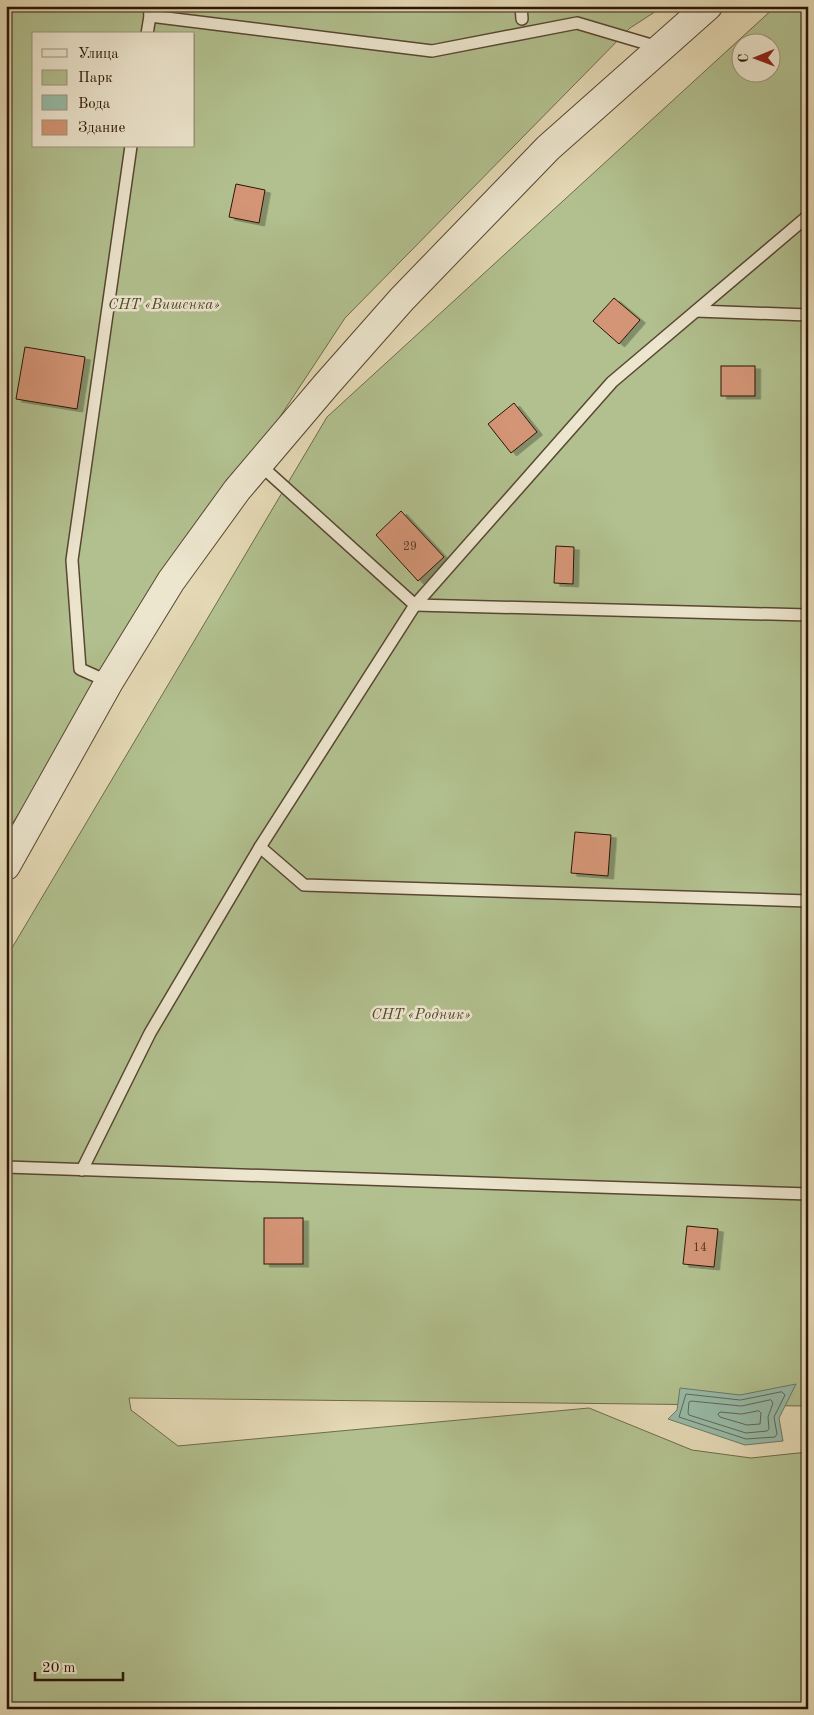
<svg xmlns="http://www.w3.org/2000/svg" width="814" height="1715" font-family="'Old Standard TT',serif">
  <defs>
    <filter id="shadow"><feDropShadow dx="5.5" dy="3" stdDeviation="0" flood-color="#0004"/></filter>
  </defs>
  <rect width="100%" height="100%" fill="#e4d9b5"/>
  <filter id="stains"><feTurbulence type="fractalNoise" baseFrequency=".004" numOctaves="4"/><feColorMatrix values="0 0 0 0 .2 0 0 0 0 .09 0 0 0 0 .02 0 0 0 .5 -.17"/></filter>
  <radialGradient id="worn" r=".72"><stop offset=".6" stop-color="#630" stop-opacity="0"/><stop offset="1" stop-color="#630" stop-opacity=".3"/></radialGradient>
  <g fill="#b2c08f" stroke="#6e6b4a" fill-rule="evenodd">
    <path d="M6,6H664L630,28L345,318L6,833ZM34,34H194V146H34Z"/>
    <path d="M776,6H808V1406L129,1398L131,1410L178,1446L589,1408L692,1450L751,1458L808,1452V1709H6V958L327,417ZM742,42H772V72H742Z"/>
  </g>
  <path fill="#97bba8" stroke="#6b7967" d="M796,1384L779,1418L783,1441L745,1445L668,1419L677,1410L680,1388L740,1395Z"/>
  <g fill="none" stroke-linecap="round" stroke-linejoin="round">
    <g stroke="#606857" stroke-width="1">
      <path d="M782,1392L785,1395L774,1417L777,1434L775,1437L746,1439L679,1417L686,1394L740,1400Z"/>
      <path d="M771,1400L773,1403L768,1417L769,1429L767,1431L746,1433L689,1415L688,1413L689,1402L691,1401L741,1406Z"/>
      <path d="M759,1411L761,1413L760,1424L747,1425L720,1417L718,1414L720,1412L741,1414Z"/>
    </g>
  </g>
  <g fill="#d49576" stroke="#291606" filter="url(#shadow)">
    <path d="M236,184L265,190L259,223L229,217Z"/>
    <path d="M614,298L640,320L619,344L593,321Z"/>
    <path d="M25,347L85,357L77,409L16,399Z"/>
    <rect x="721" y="366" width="34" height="30"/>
    <path d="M514,403L537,432L511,453L488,424Z"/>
    <path d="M401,511L444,557L418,581L376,535Z"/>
    <path d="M556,546L574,547L573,584L554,583Z"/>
    <path d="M575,832L611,835L608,876L571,873Z"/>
    <rect x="264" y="1218" width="39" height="46"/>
    <path d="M687,1226L718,1229L714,1267L683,1264Z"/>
  </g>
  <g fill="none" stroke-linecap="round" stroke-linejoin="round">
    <defs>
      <g id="service">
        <path d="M521,6L522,19"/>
        <path d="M150,16L432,51L577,23L658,47"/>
        <path d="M147,34L150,16L149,6"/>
        <path d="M696,311L808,315"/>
        <path d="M259,464L415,605L808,615"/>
        <path d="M109,682L80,669L72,560L131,146"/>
        <path d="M260,847L304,885L808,901"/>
        <path d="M6,1167L808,1194"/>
        <path d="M82,1170L150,1033L260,847L415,605L612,382L808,216"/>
      </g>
      <path id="tertiary" d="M6,866L109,682L171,581L237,490L326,385L402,299L548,148L708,6"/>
    </defs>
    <use href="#service" stroke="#584732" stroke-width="14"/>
    <use href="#tertiary" stroke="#584732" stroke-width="30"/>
    <use href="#service" stroke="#ede6cf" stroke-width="11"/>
    <use href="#tertiary" stroke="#ede6cf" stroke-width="28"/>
  </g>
  <g text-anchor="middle" stroke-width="5" stroke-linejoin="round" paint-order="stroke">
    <g font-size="12" fill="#543622">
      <text x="410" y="550">29</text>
      <text x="700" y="1251">14</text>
    </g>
    <g font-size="15" font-style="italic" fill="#52492f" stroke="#ede6cf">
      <text x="164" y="309">СНТ «Вишенка»</text>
      <text x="421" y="1019">СНТ «Родник»</text>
    </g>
  </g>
  <rect width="814" height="1715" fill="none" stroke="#e4d9b5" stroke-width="25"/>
  <rect x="8" y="8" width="799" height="1700" fill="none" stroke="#291606" stroke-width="2.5"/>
  <rect x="12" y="12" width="789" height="1690" fill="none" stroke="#291606"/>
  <rect x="32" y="32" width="162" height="115" fill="#ede6cf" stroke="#9f937f"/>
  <rect x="42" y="49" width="25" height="8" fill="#ede6cf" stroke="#9f937f"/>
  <text x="78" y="58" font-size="15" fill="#291606">Улица</text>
  <rect x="42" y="70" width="25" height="15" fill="#b2c08f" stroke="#9f937f"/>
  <text x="78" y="82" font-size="15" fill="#291606">Парк</text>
  <rect x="42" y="95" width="25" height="15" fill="#97bba8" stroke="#9f937f"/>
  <text x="78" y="108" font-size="15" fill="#291606">Вода</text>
  <rect x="42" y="120" width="25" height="15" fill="#d49576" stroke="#9f937f"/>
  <text x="78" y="132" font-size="15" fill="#291606">Здание</text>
  <g transform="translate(756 58) rotate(269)"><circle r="24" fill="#ede6cf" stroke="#9f937f"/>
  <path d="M0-4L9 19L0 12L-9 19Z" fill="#8f2418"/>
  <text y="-8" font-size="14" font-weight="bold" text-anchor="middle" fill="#291606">С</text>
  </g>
  <path d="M35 1672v8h88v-8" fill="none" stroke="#291606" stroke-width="2.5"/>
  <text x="42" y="1672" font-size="15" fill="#291606" stroke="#ede6cf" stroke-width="4" paint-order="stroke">20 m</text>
  <rect width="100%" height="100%" filter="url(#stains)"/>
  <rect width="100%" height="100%" fill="url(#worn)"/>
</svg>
